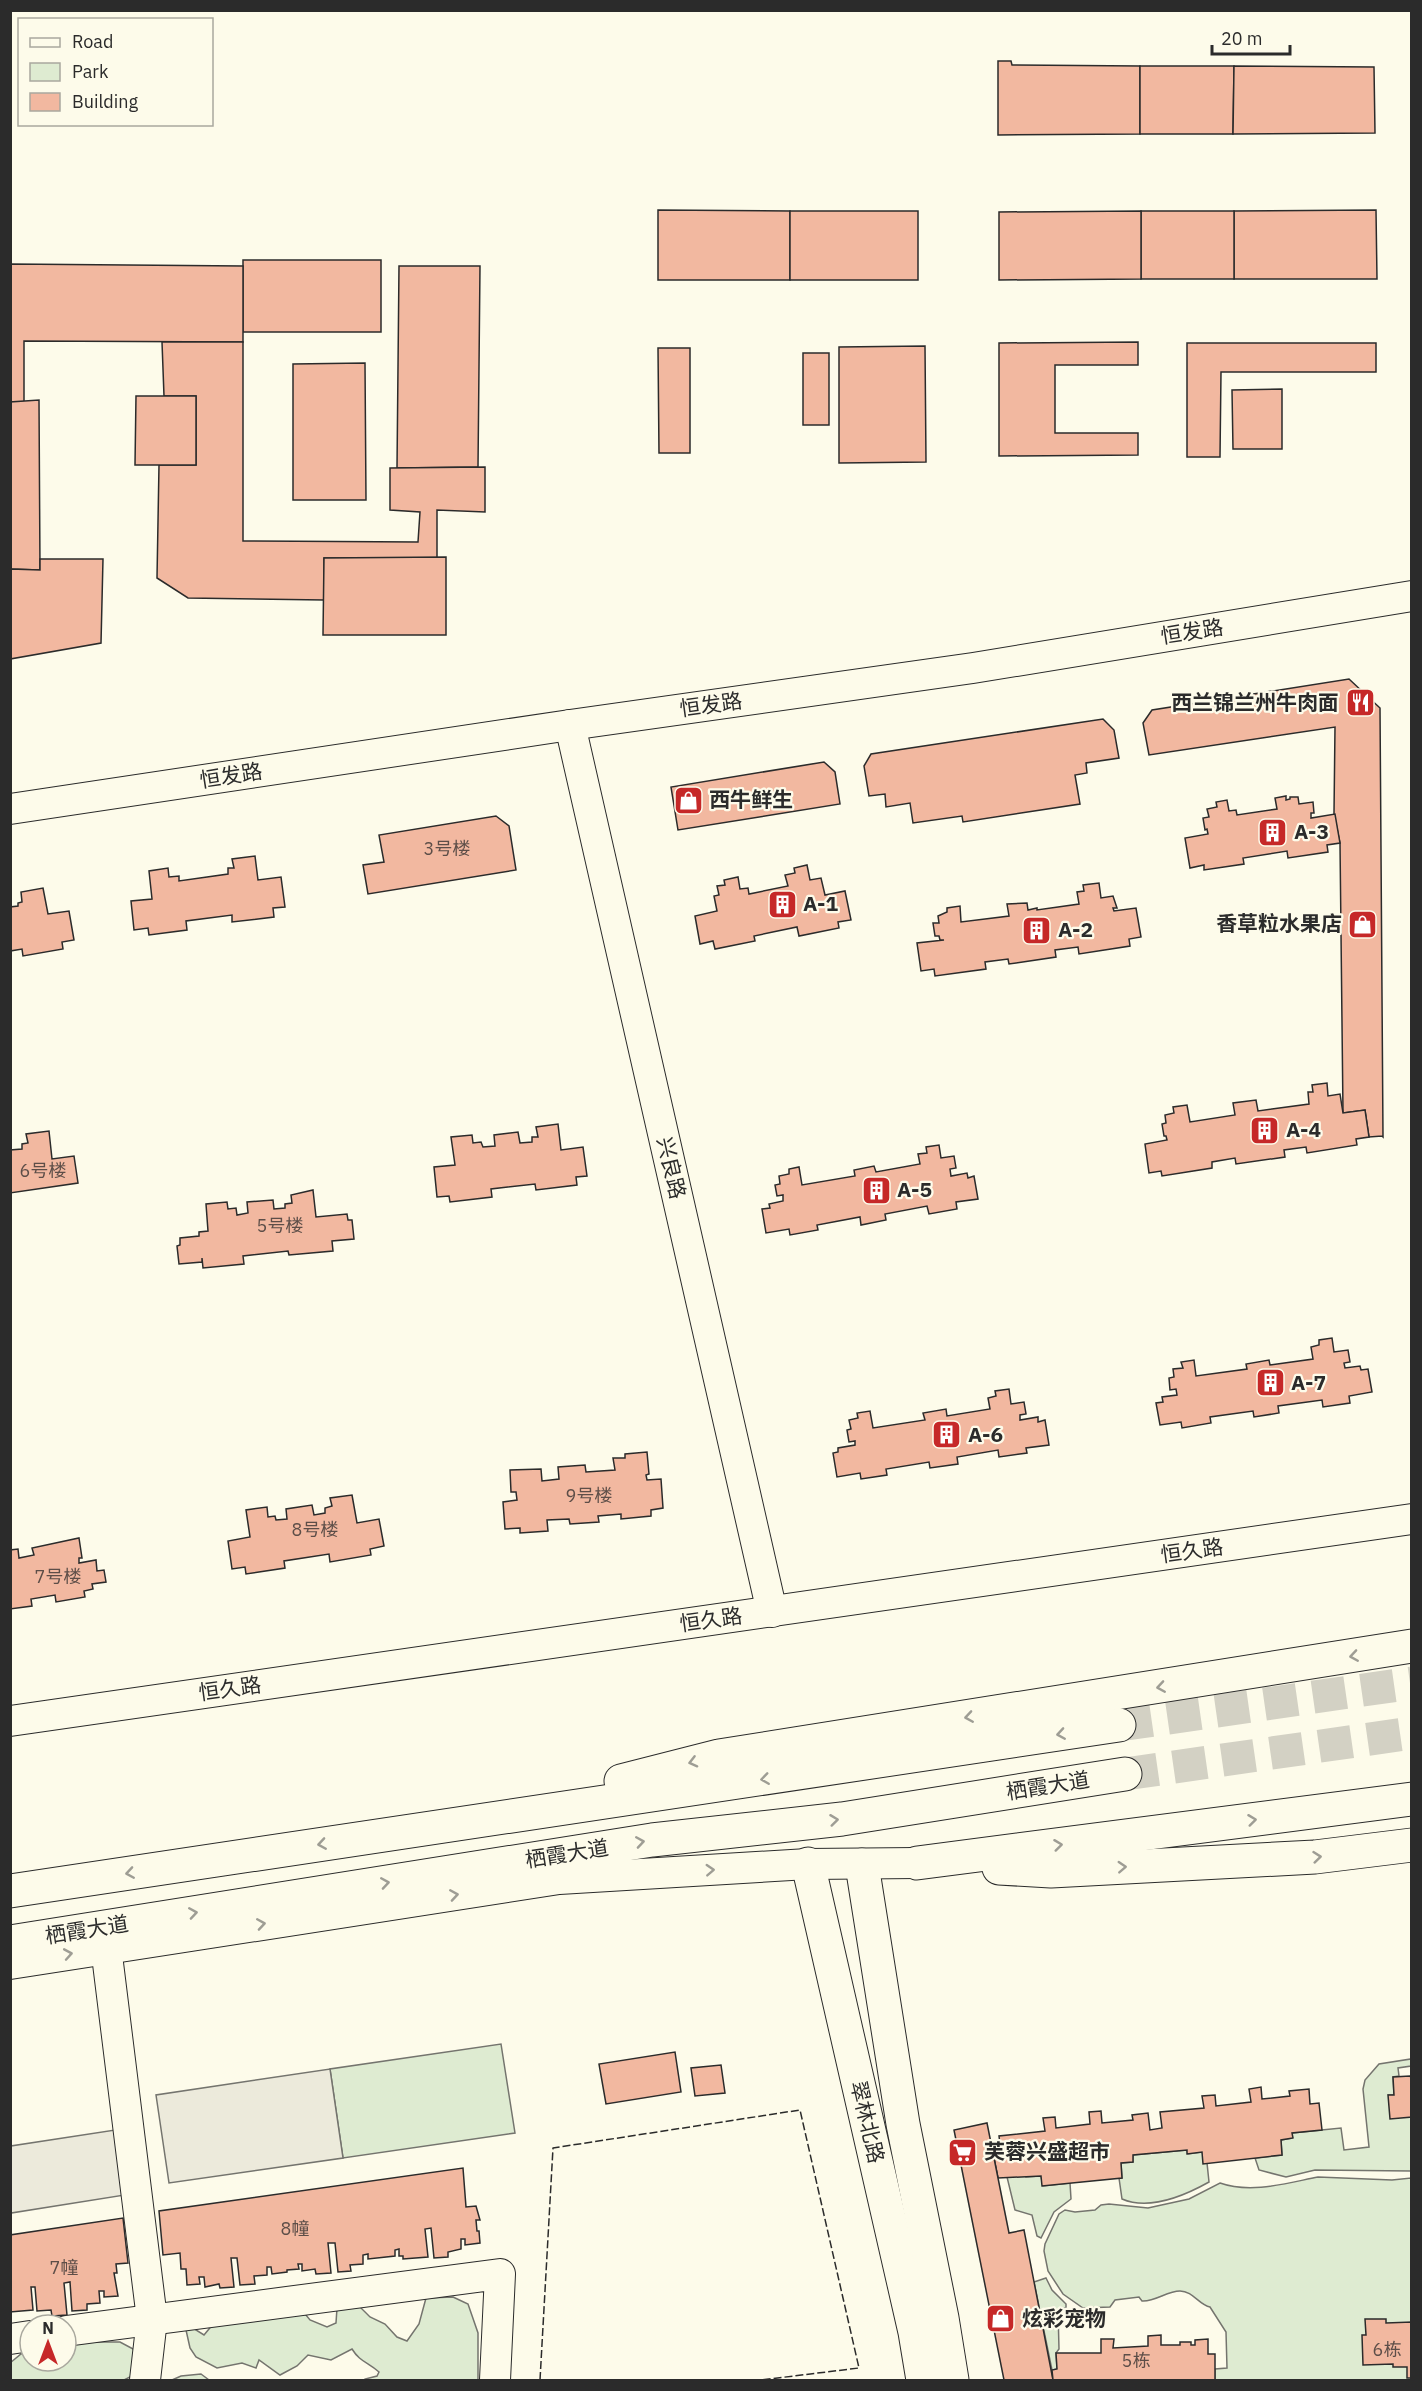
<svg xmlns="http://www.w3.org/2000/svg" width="1422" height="2391" font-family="'IBM Plex Sans','Noto Sans SC',sans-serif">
  <rect width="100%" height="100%" fill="#fdfbea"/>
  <g fill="#deebd1" stroke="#74746e" stroke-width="1.5">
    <path d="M501,2044L515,2133L343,2158L330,2069Z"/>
    <path d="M1411,2059V2066L1398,2068L1399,2076L1393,2077L1394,2095H1389L1411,2117V2171L1315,2170L1286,2177L1259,2170L1255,2158L1282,2155L1281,2140L1292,2138V2133L1341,2128L1344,2150L1369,2147L1363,2089L1365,2080L1379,2064Z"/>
    <path d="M1187,2150L1188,2154L1202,2152L1207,2163L1209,2182C1184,2196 1150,2211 1122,2199L1119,2178H1122L1121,2163L1133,2162V2155Z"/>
    <path d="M1026,2175V2177L1041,2176L1043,2186L1070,2183L1071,2199L1054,2212L1041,2238L1037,2236L1032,2215L1015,2210L1007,2177Z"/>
    <path d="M1318,2177L1392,2180L1411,2178V2380H1191H1215V2369L1227,2368L1226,2332L1210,2307C1199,2305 1193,2291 1180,2291C1167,2291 1155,2302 1142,2301L1139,2297L1115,2300L1110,2307L1083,2308L1063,2294L1048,2271L1044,2251L1045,2244L1059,2214L1065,2210L1075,2212L1095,2210L1101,2205L1109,2204L1148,2208L1157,2206L1189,2199L1220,2183C1251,2194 1287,2183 1318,2177Z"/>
    <path d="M1046,2278L1052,2290L1066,2304V2308L1058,2310L1059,2349L1056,2353L1057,2369L1052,2370L1034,2282Z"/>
    <path d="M453,2297L468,2304L478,2333V2380H365V2379L377,2376L379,2372C368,2362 360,2362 352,2349L331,2360L308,2355L297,2366L280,2375L259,2360L256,2368L242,2363L217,2368L196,2357L190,2348L186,2330L193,2328L204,2335L214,2323L301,2309L310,2320L327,2327L336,2323L337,2308L356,2303L370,2317L385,2324L397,2337L407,2341L419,2324L426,2298Z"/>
    <path d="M90,2342H120L135,2350L134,2375L124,2380H11L10,2363L21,2354L30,2352V2361H66V2345Z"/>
    <path d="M201,2374L209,2380H172L181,2376Z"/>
  </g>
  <g fill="#eceadb" stroke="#74746e" stroke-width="1.5">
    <path d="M330,2069L343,2158L169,2183L156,2095Z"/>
    <path d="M115,2130L125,2195L11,2213V2146Z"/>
  </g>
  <g fill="#f2b8a0" stroke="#2b2b2b" stroke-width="1.5">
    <path d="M998,61H1011L1012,65L1140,66V134L998,135Z"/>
    <path d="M1140,66H1234L1233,134H1140Z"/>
    <path d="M1234,66L1374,67L1375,133L1233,134Z"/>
    <path d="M658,210L790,211V280H658Z"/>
    <path d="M1376,210L1377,279H1234V211Z"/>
    <rect x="790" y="211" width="128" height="69"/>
    <rect x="1141" y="211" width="93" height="68"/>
    <path d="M1141,211V279L999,280V212Z"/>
    <rect x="243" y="260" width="138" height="72"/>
    <path d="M10,264L243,266V342L24,341V402H10Z"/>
    <path d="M399,266H480L478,467L397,468Z"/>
    <path d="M162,342H243V541L418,542L420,512L390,510V468L485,467V512L437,510V558H324V600L188,598L157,578L159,465H196V396H164Z"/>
    <path d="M1138,342V365H1055V433H1138V455L999,456V343Z"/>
    <path d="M1187,343H1376V372H1221L1220,457H1187Z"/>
    <path d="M925,346L926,462L839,463V347Z"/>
    <path d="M658,348H690V453H659Z"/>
    <rect x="803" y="353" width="26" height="72"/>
    <path d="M365,363L366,500H293V364Z"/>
    <path d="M1282,389V449H1233L1232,390Z"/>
    <path d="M136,396H196V465H135Z"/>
    <path d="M39,400L40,570L10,569V402Z"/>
    <path d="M446,557V635H323L324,558Z"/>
    <path d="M40,559H103L101,643L10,659V569L40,570Z"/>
    <path d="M1349,679L1380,708L1383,1137L1382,1136L1369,1137L1365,1110L1343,1113L1340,843L1334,814L1335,727L1149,755L1143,723L1152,710Z"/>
    <path d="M1103,719L1114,730L1119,758L1086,763L1087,773L1075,775L1080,804L963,822L962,816L913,823L910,803L886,807L885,794L869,796L864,766L871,754Z"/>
    <path d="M824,762L835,772L840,804L678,830L671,787Z"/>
    <path d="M1286,796V800L1290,799V797H1298L1299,804L1313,802L1314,813H1311V818L1335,814L1340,843L1327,845L1328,852L1288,858L1287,851L1243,858L1244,864L1204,870V865L1190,868L1185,838L1208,834L1207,829L1205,830L1203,818L1209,817L1207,809L1217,807L1216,802L1227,800L1229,811L1236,810L1237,815L1277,809L1275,798Z"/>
    <path d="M496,816L509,826L516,870L368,894L363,865L384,862L379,835Z"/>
    <path d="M255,856L258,880L281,877L285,907L273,908L274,917L232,922V915L186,921L187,930L149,935L148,928L134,930L131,901L152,899L149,871L168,868L169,877L179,876V881L228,874V868H234L232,859Z"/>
    <path d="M807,865L810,880L821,878L825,895L845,891L851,920L838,922L839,928L799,936L797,927L754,936L755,941L715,949L713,941L700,944L695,916L717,911L714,896L719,895L717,886L725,885L724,880L738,877L740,889L748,888L749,894L788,886L785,875L795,873L794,868Z"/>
    <path d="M1099,883L1101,898L1113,896L1117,908H1113L1114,911L1136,908L1141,937L1129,939L1130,946L1079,954L1078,947L1055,950L1056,957L1009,964L1008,959L985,962L986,969L935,976L934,969L921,971L917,943L944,940H940L939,936H935L933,923H939L938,916L947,912V908L960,906L961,922L1009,916L1007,904L1027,903L1028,910L1037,908V910L1079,904L1077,892L1084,891L1083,885Z"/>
    <path d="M43,888L48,914L69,911L74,940L62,942L63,949L23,956L22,949L10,951V907L18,906V903L22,902L21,892Z"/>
    <path d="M1327,1083L1328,1096L1340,1094L1343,1113L1365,1110L1369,1137L1356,1139L1357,1145L1307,1153L1306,1147L1284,1150L1285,1157L1236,1164L1235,1158L1212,1162V1168L1162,1176L1161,1171L1149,1173L1145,1144L1167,1140L1166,1136H1164L1162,1124L1166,1123L1165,1115L1174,1113L1173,1107L1187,1105L1190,1122L1235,1115L1233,1103L1256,1100L1258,1111L1309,1104L1308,1092H1313L1312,1085Z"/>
    <path d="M558,1124L561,1150L583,1147L587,1176L576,1177L577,1185L536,1190L535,1184L491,1189L492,1197L450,1202L449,1196L437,1197L434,1167L455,1165L451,1137L472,1135L473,1143L481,1142L483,1147L495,1146L494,1135L518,1132L520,1143L532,1142V1137H538L536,1127Z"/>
    <path d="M49,1131L52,1159L74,1156L78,1183L10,1193V1150L22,1149V1144L28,1143L26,1134Z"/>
    <path d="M939,1145L941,1158L954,1156L956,1168L950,1169L951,1176L967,1173L968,1178L974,1176L978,1199L956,1202L957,1209L929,1214L927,1206L885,1214L886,1220L861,1225L860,1217L817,1225L818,1230L790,1235L789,1229L766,1233L762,1209L770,1208L769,1204L783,1201V1195L777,1196L775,1185L780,1184L779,1176L789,1174V1169L799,1167L802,1185L855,1176L854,1170L874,1166L876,1172L920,1164L918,1154L927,1153L926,1147Z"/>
    <path d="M313,1190L316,1217L347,1214L348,1220H352L354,1239L332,1241L333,1251L289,1255L288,1251L243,1256L244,1264L203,1268L202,1258V1262L179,1264L177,1246L180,1245V1238L199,1236V1232L208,1231L206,1204L227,1202L228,1209L236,1208L237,1215L248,1213L247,1202L273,1200L274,1209L285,1208V1204L292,1203L291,1195Z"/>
    <path d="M1332,1338L1334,1352L1348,1350L1350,1362L1344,1363L1345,1368L1360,1366L1361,1370L1368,1369L1372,1392L1349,1396L1350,1403L1323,1407L1322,1400L1278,1406L1279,1413L1254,1417L1253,1411L1210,1417L1211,1423L1182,1428L1181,1422L1160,1425L1156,1403L1163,1402L1162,1397L1177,1395L1176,1389L1170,1390L1169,1378L1174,1377L1173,1369L1183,1368L1181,1362L1194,1360L1196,1376L1247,1369L1246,1364L1269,1360L1270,1365L1313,1359L1311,1347L1319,1345V1340Z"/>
    <path d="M1009,1389L1011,1404L1024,1402L1026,1414L1020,1415V1420L1038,1417V1422L1045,1420L1049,1445L1026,1448L1027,1453L999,1457L998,1450L957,1457L958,1464L930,1468L929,1462L886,1469L887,1475L861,1479L860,1473L837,1477L833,1453L838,1452V1448L855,1445V1441L849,1442L847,1430L851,1429L849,1420L858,1418L857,1413L870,1411L873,1428L925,1420L923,1413L946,1409L947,1416L990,1409L988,1398L996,1396L995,1391Z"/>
    <path d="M647,1452L649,1474L646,1475L647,1480L661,1479L663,1508L651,1510V1516L621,1519V1514L598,1516L599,1522L570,1524L569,1519L547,1520L548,1531L520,1533V1528L505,1529L503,1502L517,1500L516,1492H511L510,1470L541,1469L542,1481L559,1479L558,1467L585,1465L586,1472L615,1470L613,1458H625V1454Z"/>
    <path d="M352,1495L357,1523L379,1519L384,1546L370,1549L371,1555L330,1562L329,1554L284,1561L285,1568L246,1574L245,1567L232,1569L228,1541L250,1537L246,1510L267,1507L268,1517L275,1516L276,1520L287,1519L286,1509L312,1505L314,1515L325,1513V1508L332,1506L330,1498Z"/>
    <path d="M79,1538L82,1558H79V1563L96,1560L97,1571L104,1570L106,1582L92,1584L93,1589L84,1591L85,1597L56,1602L55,1595L31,1599L32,1606L10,1609V1550L18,1549L19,1558L34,1555L32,1548Z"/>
    <path d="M675,2052L681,2092L606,2104L599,2064Z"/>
    <path d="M721,2065L725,2093L695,2096L691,2068Z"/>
    <path d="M1410,2076L1412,2079V2117L1390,2119L1388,2095H1394L1393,2077Z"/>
    <path d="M1261,2087L1262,2099L1290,2096L1289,2091L1309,2089L1310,2104L1319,2103L1322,2130L1292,2133L1293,2138L1281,2140L1282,2155L1203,2164L1202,2152L1187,2154V2150L1133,2155V2162L1121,2163L1122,2178L1042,2186L1041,2176L998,2178L993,2153L1001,2152L999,2136L1045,2131L1043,2118L1055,2117L1056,2128L1090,2124L1089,2112L1101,2111L1102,2123L1133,2120L1132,2115L1148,2113L1150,2130L1162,2128L1160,2112L1204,2108L1202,2096L1215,2095L1216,2106L1251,2102L1249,2089Z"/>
    <path d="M987,2123L1009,2233L1024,2230L1053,2380H1004L954,2130Z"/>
    <path d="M463,2168L466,2207L476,2206L480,2220H476L477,2231H479L480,2243L465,2245V2239H461V2249L448,2252V2257L434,2258L431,2228L425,2229L428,2257L403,2259V2256H399V2249L395,2250V2256L368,2259V2254L363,2255V2264L350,2265L351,2271L338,2272L335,2243H328L331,2273L316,2274L315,2269L302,2271V2264H298L299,2269L287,2270V2272L272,2274L271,2267H267V2275L254,2276L255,2284L240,2285L237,2258H231L234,2287L220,2288L219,2284L205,2287L204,2277H199L200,2284L187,2285L186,2269H181L180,2253L163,2255L159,2211Z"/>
    <path d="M123,2218L128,2263L116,2264L117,2273H114L118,2296L104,2297V2291H99L100,2303L87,2304V2310L72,2311L70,2282L64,2283L67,2315L52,2316L51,2310L37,2311L35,2287H31L33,2310L10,2312V2235Z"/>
    <path d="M1365,2319H1386V2323L1412,2322V2378H1407V2367H1393V2364L1363,2365L1362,2335H1366Z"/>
    <path d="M1161,2335V2345H1180V2342H1191V2345H1195V2340L1208,2339V2354H1215V2380H1053L1052,2370L1057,2369L1056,2353H1101V2339H1114L1113,2348L1148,2346V2336Z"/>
  </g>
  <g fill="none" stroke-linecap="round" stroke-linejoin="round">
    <g stroke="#d3d1c4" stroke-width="33" stroke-dasharray="33 16" stroke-linecap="butt">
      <path d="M1119,1725L1412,1683"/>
      <path d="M1125,1774L1412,1733"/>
    </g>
    <defs>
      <g id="minor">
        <path d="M570,725L772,1612"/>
        <path d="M10,809L570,725L973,668L1412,596"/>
        <path d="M10,1721L1412,1519"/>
        <path d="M106,1947L152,2319L145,2380"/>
        <path d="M10,1964L559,1879L808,1864L917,1863"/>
        <path d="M66,2331L500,2274L495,2380"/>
        <path d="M10,2339L30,2336"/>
      </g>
      <g id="major">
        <path d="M621,1781L719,1756L1412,1646"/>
        <path d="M917,1863L1412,1799"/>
        <path d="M808,1864L915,2332L923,2380"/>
        <path d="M862,1865L903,2124L942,2318L952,2380"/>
        <path d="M999,1868L1051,1871L1315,1857L1412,1845"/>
        <path d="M10,1891L1119,1725"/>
        <path d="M10,1942L652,1840L842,1819L1125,1774"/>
      </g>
    </defs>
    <use href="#minor" stroke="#2b2b2b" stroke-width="32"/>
    <use href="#major" stroke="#2b2b2b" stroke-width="35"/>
    <use href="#minor" stroke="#fdfbea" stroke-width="30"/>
    <use href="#major" stroke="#fdfbea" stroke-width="33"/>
    <path stroke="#2b2b2b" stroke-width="1.5" stroke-dasharray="8 3" stroke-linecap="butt" d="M540,2380L553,2148L800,2110L859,2368L761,2380"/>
  </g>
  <defs><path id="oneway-chevron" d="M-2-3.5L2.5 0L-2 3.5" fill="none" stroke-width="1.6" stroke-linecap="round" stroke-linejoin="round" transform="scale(1.5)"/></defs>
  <g stroke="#9e9d94">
    <use href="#oneway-chevron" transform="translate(1354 1656) rotate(171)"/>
    <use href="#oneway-chevron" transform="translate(1161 1687) rotate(171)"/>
    <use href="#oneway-chevron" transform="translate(969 1717) rotate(171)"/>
    <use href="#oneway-chevron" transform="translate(1061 1734) rotate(171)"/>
    <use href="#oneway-chevron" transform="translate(693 1762) rotate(166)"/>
    <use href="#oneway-chevron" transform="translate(765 1779) rotate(172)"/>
    <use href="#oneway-chevron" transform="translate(834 1820) rotate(-7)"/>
    <use href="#oneway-chevron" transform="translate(1252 1820) rotate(-7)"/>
    <use href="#oneway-chevron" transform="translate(640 1842) rotate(-9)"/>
    <use href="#oneway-chevron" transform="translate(322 1844) rotate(171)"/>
    <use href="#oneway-chevron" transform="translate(1058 1845) rotate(-7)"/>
    <use href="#oneway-chevron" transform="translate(1317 1857) rotate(-6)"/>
    <use href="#oneway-chevron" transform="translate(1122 1867) rotate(-3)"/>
    <use href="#oneway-chevron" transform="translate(710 1870) rotate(-3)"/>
    <use href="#oneway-chevron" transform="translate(130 1873) rotate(171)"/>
    <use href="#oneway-chevron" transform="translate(385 1883) rotate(-9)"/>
    <use href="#oneway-chevron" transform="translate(454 1895) rotate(-9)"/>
    <use href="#oneway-chevron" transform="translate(193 1913) rotate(-9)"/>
    <use href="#oneway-chevron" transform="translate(261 1924) rotate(-9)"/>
    <use href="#oneway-chevron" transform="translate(68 1954) rotate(-10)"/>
  </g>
  <defs>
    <symbol id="restaurant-square" viewBox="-11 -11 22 22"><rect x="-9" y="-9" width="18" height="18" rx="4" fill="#c62828" stroke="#fdfbea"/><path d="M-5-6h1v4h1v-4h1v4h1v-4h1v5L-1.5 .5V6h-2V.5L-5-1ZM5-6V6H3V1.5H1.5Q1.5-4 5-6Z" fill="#fff"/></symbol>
    <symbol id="shop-square" viewBox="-11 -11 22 22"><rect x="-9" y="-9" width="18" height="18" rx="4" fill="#c62828" stroke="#fdfbea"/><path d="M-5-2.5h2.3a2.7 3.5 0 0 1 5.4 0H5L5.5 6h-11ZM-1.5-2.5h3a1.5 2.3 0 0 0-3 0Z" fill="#fff"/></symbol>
    <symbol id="building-square" viewBox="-11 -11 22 22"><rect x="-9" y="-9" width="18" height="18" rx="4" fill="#c62828" stroke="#fdfbea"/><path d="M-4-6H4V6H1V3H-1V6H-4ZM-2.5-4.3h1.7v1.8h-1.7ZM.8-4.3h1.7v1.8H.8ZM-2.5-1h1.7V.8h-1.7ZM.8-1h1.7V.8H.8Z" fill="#fff"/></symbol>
    <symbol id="supermarket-square" viewBox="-11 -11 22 22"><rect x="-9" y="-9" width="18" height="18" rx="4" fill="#c62828" stroke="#fdfbea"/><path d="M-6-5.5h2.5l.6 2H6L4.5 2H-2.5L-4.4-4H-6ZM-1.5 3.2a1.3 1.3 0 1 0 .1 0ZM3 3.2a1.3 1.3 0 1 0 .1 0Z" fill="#fff"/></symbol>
  </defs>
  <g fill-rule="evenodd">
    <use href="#restaurant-square" x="1344" y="686" width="33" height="33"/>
    <use href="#shop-square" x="672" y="784" width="33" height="33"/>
    <use href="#building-square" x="1256" y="816" width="33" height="33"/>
    <use href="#building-square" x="766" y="888" width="33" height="33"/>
    <use href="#shop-square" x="1346" y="908" width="33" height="33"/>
    <use href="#building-square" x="1020" y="914" width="33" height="33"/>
    <use href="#building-square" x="1248" y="1114" width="33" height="33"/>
    <use href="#building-square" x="860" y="1174" width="33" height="33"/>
    <use href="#building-square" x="1254" y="1366" width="33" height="33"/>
    <use href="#building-square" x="930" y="1418" width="33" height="33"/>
    <use href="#supermarket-square" x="946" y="2136" width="33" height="33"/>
    <use href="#shop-square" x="984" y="2302" width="33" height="33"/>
  </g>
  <g text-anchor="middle" stroke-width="4.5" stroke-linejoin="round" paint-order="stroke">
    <g font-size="18" fill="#5d4e48">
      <text x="447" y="855">3号楼</text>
      <text x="43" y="1177">6号楼</text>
      <text x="280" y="1232">5号楼</text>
      <text x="589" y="1502">9号楼</text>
      <text x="315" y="1536">8号楼</text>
      <text x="58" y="1583">7号楼</text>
      <text x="295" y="2235">8幢</text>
      <text x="64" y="2274">7幢</text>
      <text x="1387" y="2356">6栋</text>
      <text x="1136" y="2367">5栋</text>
    </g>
    <g font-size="21" fill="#2b2b2b" stroke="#fdfbea">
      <text transform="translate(1192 632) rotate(-9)" y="7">恒发路</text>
      <text transform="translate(711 705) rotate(-8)" y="7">恒发路</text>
      <text transform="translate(231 776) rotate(-9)" y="7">恒发路</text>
      <text transform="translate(671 1168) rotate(77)" y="7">兴良路</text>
      <text transform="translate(1192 1551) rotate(-8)" y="7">恒久路</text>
      <text transform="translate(711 1620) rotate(-8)" y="7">恒久路</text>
      <text transform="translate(230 1689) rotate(-8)" y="7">恒久路</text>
      <text transform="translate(1048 1786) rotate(-9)" y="7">栖霞大道</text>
      <text transform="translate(567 1854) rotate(-9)" y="7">栖霞大道</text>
      <text transform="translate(87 1930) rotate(-9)" y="7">栖霞大道</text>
      <text transform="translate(867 2122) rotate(77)" y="7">翠林北路</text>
    </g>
    <g font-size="21" font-weight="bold" fill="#2b2b2b" stroke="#fdfbea" text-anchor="start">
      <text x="1339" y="710" text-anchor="end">西兰锦兰州牛肉面</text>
      <text x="709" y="807">西牛鲜生</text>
      <text x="1294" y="839">A-3</text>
      <text x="803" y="911">A-1</text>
      <text x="1342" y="931" text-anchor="end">香草粒水果店</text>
      <text x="1058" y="937">A-2</text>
      <text x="1286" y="1137">A-4</text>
      <text x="897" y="1197">A-5</text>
      <text x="1291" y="1390">A-7</text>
      <text x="968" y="1442">A-6</text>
      <text x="984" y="2159">芙蓉兴盛超市</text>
      <text x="1022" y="2326">炫彩宠物</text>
    </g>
  </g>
  <rect width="1422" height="2391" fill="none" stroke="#2b2b2b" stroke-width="24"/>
  <rect x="18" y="18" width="195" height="108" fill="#fdfbea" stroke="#a9a89e" stroke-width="1.5"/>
  <rect x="30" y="38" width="30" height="9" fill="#fdfbea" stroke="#a9a89e" stroke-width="1.5"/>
  <text x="72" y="48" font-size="18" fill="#2b2b2b">Road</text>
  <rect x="30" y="63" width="30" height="18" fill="#deebd1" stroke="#a9a89e" stroke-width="1.5"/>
  <text x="72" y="78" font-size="18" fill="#2b2b2b">Park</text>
  <rect x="30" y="93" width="30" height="18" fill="#f2b8a0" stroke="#a9a89e" stroke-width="1.5"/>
  <text x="72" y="108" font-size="18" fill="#2b2b2b">Building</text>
  <g transform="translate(48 2343)"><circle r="28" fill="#fdfbea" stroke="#a9a89e" stroke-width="1.5"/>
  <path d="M0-4.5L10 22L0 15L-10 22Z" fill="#c62828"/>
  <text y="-9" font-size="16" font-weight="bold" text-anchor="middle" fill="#2b2b2b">N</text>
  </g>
  <path d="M1212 45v9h78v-9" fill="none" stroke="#2b2b2b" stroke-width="3"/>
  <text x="1221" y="45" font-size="18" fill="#2b2b2b" stroke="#fdfbea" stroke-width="4.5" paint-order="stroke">20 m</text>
</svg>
